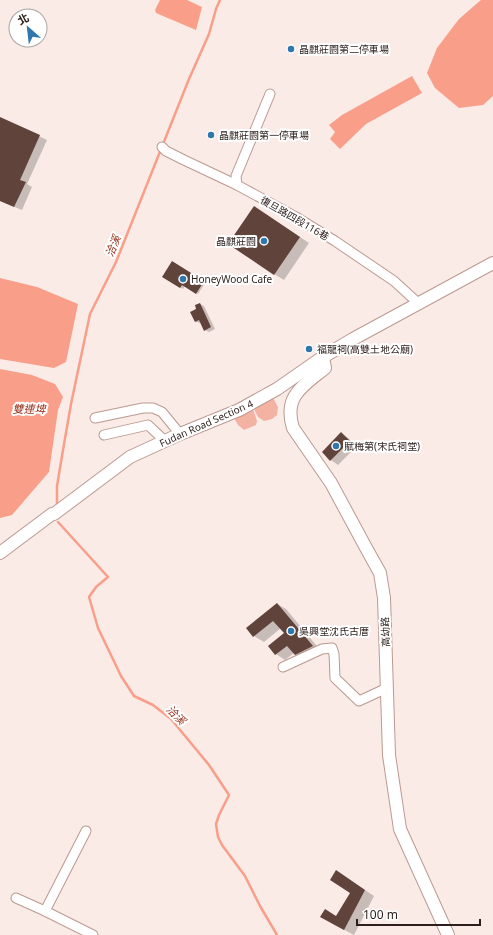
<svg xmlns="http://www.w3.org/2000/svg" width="493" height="935" font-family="'Noto Sans','Noto Sans TC',sans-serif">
  <rect width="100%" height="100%" fill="#faebe7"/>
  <g fill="#f3b2a2">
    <path d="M273,398L278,407L277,415L272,419L264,421L258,417L254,409Z"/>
    <path d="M253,409L257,421L256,425L244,430L238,425L234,418Z"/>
  </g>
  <g fill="#f99e89">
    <path d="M160,0H187L202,7L196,30L156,13L155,10Z"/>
    <path d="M481,0H493V96L483,105L459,108L435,88L427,73L437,48L459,19Z"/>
    <path d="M412,76L422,93L366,124L340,149L330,139L335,132L329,125L342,115Z"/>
    <path d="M0,278L37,287L78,304L66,362L54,368L0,359Z"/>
    <path d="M0,369L32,375L55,384L63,397L58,410L49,472L12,515L0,518Z"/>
  </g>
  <g fill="#0003">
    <path d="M0,118L47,140L27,184L32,187L22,210L0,201Z"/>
    <path d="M264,213L309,243L284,280L274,274Z"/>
    <path d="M172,263L205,283L198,294L185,286L183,289L163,277Z"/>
    <path d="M200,304L204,306L215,329L209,332L205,330L201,322L199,323L195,321L197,309Z"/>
    <path d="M341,434L348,438L357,446L338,465L331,460L323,452Z"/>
    <path d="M277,604L286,609L321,651L305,660L294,653L285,660L276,654L286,634L281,628L264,642L254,636Z"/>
    <path d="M337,871L374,896L354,935L331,923L337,917L351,893Z"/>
  </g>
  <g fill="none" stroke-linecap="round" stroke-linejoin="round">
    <g stroke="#f99e89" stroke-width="2.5">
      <path d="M57,508V486L63,450L71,404L90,314L116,262L189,79L209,34L216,9L220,0"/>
      <path d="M58,522L108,577L96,587L89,597L98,628L121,676L134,696L153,705L171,719L209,765L229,795L219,815L216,824L218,837L222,845L245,876L260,906L277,935"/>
    </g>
  </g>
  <g fill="#60433b">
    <path d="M0,117L40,135L20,180L26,182L14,207L0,201Z"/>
    <path d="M254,206L300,237L274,275L228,244Z"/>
    <path d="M172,261L204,281L196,294L182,285L180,288L162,277Z"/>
    <path d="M200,303L211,327L204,331L199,320L195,322L190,312L196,309L195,305Z"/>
    <path d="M341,432L350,441L330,461L322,452Z"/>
    <path d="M277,603L313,646L295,655L287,646L275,655L268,646L284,633L273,621L253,637L246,628Z"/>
    <path d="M336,870L365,890L344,930L320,917L325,909L336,916L350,893L330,880Z"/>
  </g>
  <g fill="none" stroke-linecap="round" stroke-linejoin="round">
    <defs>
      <g id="street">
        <path d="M162,147L166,151L184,160L237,185L296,217L335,241L394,281L418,303"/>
        <path d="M237,185L236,176L270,94"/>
        <path d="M95,418L143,408H153L162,412L180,434"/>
        <path d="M104,435L148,425L165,441"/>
        <path d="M283,667L322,649L332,648L334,654L335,678L359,701L387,688"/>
        <path d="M16,898L45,911L86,831"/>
        <path d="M45,911L93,935"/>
      </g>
      <g id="secondary">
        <path d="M323,357L325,368C303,386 283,396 293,428L331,483L365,546L380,573L384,598L389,755L400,829L448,935"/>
        <path d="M0,553L52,514H54L130,457L180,434L239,410L277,389L323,357L353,339L493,263"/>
      </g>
    </defs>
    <use href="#street" stroke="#bb9990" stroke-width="11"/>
    <use href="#secondary" stroke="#bb9990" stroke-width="14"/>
    <use href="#street" stroke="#fff" stroke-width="9"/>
    <use href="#secondary" stroke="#fff" stroke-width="12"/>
  </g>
  <g fill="#3077ac" stroke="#fff" stroke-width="1.5">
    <circle cx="291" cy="49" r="4"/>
    <circle cx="211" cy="135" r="4"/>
    <circle cx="264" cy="241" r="4"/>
    <circle cx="183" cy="279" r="4"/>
    <circle cx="309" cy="349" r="4"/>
    <circle cx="336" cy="446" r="4"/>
    <circle cx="291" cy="631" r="4"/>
  </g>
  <g text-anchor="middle" stroke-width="4" stroke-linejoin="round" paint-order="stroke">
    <g font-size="10" fill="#2b1e1b" stroke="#fff" text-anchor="start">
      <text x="299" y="53">晶麒莊園第二停車場</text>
      <text x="219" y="139">晶麒莊園第一停車場</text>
      <text x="256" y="245" text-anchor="end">晶麒莊園</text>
      <text x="191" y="283">HoneyWood Cafe</text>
      <text x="317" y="353">福龍祠(高雙土地公廟)</text>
      <text x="344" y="450">賦梅第(宋氏祠堂)</text>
      <text x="299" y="635">吳興堂沈氏古厝</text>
    </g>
    <g font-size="10" fill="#2b1e1b" stroke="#fff">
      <text transform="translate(295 218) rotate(30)" y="4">復旦路四段116巷</text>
      <text transform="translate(206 423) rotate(-24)" y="4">Fudan Road Section 4</text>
      <text transform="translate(385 632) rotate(-92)" y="4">高幼路</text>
    </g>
    <g font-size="11" font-style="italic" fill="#962f17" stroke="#fff">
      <text transform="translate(113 246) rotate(-68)" y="4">洽溪</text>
      <text x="29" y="413">雙連埤</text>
      <text transform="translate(176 715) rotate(45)" y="4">洽溪</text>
    </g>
  </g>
  <g transform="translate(28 28) rotate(332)"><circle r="19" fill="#ffffff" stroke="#aaa5a4"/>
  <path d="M0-3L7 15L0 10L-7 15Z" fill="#3077ac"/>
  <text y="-6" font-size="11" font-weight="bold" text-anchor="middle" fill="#2b1e1b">北</text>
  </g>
  <path d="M357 919v6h123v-6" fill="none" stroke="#2b1e1b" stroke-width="2"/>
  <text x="363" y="919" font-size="12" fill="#2b1e1b" stroke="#ffffff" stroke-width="3" paint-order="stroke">100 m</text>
</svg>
